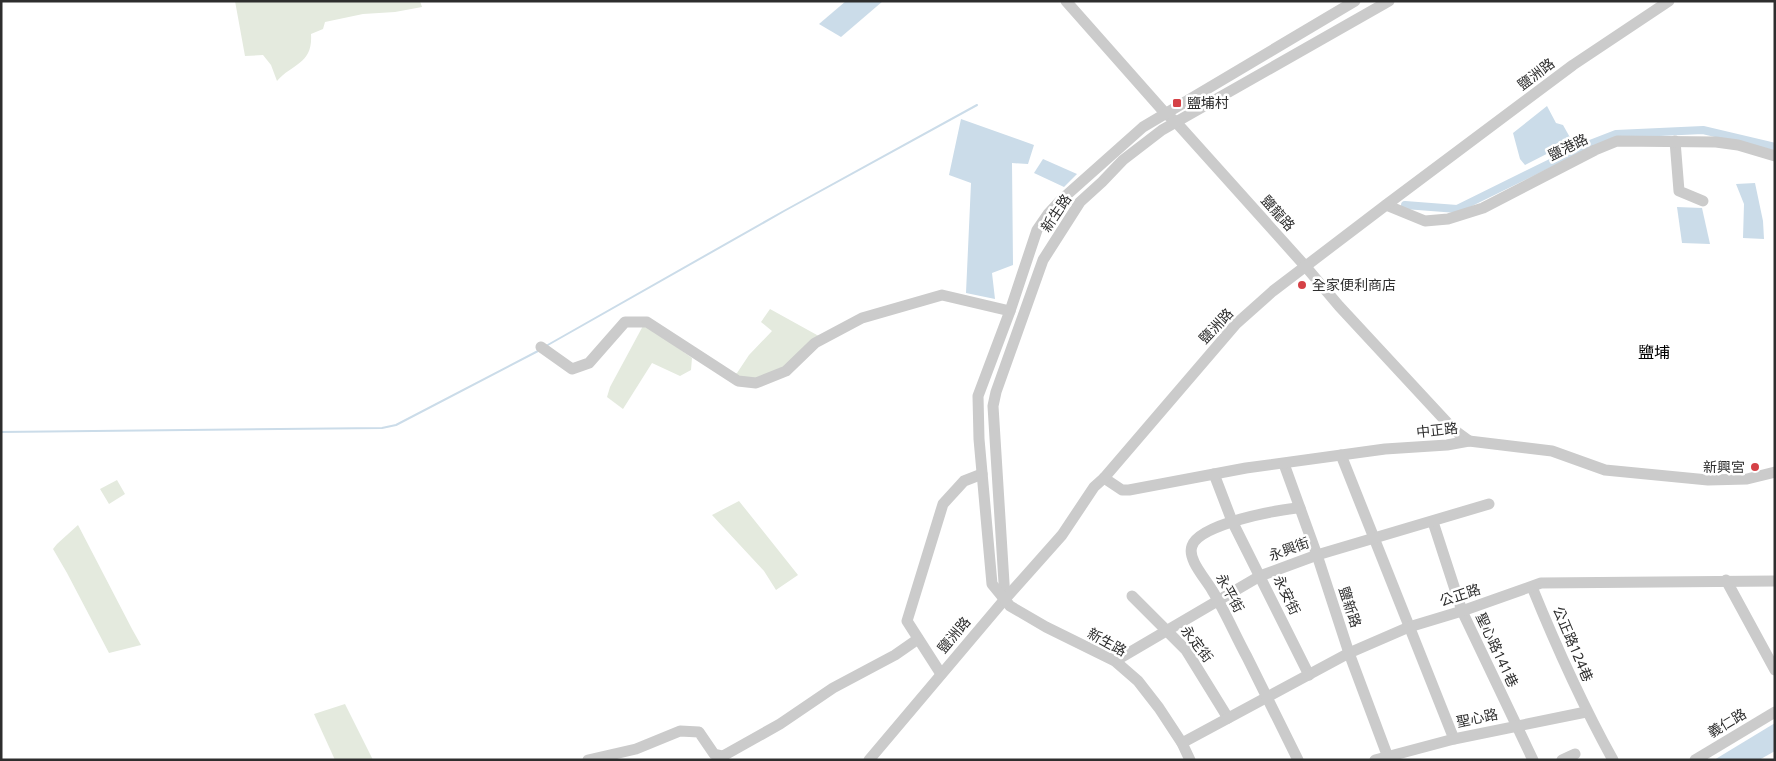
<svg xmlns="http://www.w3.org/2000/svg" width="1776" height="761" font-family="'Noto Sans','Noto Sans TC',sans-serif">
  <rect width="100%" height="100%" fill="#fff"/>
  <g fill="#e4eade">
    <path d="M235,1H420L422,7L395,12L363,14L325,22L323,29L311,34C313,64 293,63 277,81L271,65L263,55L245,56Z"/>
    <path d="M770,309L826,340L755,385L726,377L737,373L749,355L772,331L761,322Z"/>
    <path d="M644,324L692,358L691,370L680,376L652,363L623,409L607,397L610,387Z"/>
    <path d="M117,480L125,494L109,504L100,489Z"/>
    <path d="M739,501L798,575L776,590L764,571L712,515Z"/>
    <path d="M78,525L132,629L141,645L109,653L67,573L53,549L57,544Z"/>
    <path d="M345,704L373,760H335L314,714Z"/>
  </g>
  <g fill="#cbdce9">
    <path d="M846,1H883L841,37L819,24Z"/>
    <path d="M1547,106L1556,123L1563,125L1572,141L1525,165L1520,159L1513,133Z"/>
    <path d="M961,119L1034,145L1028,164L1012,163L1013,265L992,273L995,299L966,293L971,183L949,175Z"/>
    <path d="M1043,159L1077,174L1064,187L1034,173Z"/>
    <path d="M1755,183L1763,221L1764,239L1743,238L1744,204L1736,184Z"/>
    <path d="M1677,207L1702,208L1710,244L1682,243Z"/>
    <path d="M1775,723V751L1759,760H1714Z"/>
  </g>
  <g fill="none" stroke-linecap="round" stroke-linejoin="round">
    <g stroke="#cbdce9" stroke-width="2">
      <path d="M546,346L784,211L977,105"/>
      <path d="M1,432L382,428L396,425L538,351"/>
    </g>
    <path stroke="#cbdce9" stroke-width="8" d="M1405,205L1457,209L1585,146L1616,134L1703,130L1775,147"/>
    <g stroke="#cbcbcb" stroke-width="11">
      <path d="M1066,1L1165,113L1175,121L1306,267L1339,306L1454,430L1469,441"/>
      <path d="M1675,141L1679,191L1703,201"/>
      <path d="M1386,205L1425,221L1448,219L1483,208L1595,150L1617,141L1716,142L1738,145L1775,156"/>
      <path d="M541,347L572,369L589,363L625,322H647L738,381L756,383L786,371L815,343L862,318L942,295L1010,311"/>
      <path d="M1341,455L1454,739"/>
      <path d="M1284,464L1317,555L1349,653L1389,760"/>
      <path d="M1214,474L1232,521L1309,675"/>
      <path d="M1104,478L1122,490H1129L1246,468L1385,449L1447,445L1469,441L1552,451L1605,470L1708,480L1747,479L1775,472"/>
      <path d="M1433,522L1462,611L1533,760"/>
      <path d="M1726,580L1775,670"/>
      <path d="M1532,587C1556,646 1582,704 1613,760"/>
      <path d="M1132,596L1186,650L1228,718"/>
      <path d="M1005,599L993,406L996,392L1043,260L1080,202L1102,182L1123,160L1162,130L1389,1"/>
      <path d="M1115,661L1260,576L1317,555L1489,504"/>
      <path d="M941,674L907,621L943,504L964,481L982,474"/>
      <path d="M1182,743L1349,653L1409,627L1462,611L1541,583L1775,581"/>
      <path d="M588,760L636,749L680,731L699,732L714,754L723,756L780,724L833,688L895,655L918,639"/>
      <path d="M869,760L1005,599L1062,535L1094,487L1104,478L1236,324L1273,291L1386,205L1573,65L1669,1"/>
      <path d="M1190,760L1182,743L1159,708L1138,681L1115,661L1046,627L1010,606L992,584L979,439L978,396L1010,311L1037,230L1048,214L1061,200L1143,127L1355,1"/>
      <path d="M1298,760C1281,726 1264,692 1247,657C1235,635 1225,611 1212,590C1205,578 1187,559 1192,546C1199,524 1279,509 1300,508"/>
      <path d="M1375,760L1454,739L1586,712"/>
      <path d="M1562,760L1575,754"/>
      <path d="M1695,760L1775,712"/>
    </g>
  </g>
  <g fill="#d54146" stroke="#fff" stroke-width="2">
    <rect x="1172" y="98" width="10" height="10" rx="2.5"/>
    <circle cx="1302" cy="285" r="5"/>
    <circle cx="1755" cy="467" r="5"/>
  </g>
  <g text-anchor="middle" stroke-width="5" stroke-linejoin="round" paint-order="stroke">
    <g font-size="14" fill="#2e2e2e" stroke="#fff">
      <text transform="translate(1536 74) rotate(-37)" y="5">鹽洲路</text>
      <text transform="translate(1568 147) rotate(-26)" y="5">鹽港路</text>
      <text transform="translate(1056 213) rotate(-56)" y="5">新生路</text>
      <text transform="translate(1278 213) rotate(48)" y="5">鹽龍路</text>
      <text transform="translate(1216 326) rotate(-47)" y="5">鹽洲路</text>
      <text transform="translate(1437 430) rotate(-6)" y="5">中正路</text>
      <text transform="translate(1289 549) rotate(-20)" y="5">永興街</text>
      <text transform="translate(1230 593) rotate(61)" y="5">永平街</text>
      <text transform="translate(1287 595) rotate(64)" y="5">永安街</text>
      <text transform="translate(1460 595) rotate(-18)" y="5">公正路</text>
      <text transform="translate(1350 607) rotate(72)" y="5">鹽新路</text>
      <text transform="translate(954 635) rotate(-50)" y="5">鹽洲路</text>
      <text transform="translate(1107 642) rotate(29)" y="5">新生路</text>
      <text transform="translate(1197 644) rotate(52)" y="5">永定街</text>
      <text transform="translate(1573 644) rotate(67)" y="5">公正路124巷</text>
      <text transform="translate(1497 650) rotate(65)" y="5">聖心路141巷</text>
      <text transform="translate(1477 718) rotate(-12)" y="5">聖心路</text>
      <text transform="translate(1727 723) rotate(-31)" y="5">義仁路</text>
    </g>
    <g font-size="14" fill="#2e2e2e" stroke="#fff" text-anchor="start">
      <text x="1187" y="108">鹽埔村</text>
      <text x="1312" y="290">全家便利商店</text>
      <text x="1745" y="472" text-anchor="end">新興宮</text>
    </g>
    <g font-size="16" fill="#000" stroke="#fff">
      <text x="1654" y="358">鹽埔</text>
    </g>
  </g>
  <rect width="1776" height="761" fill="none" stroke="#2e2e2e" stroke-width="5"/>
</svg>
